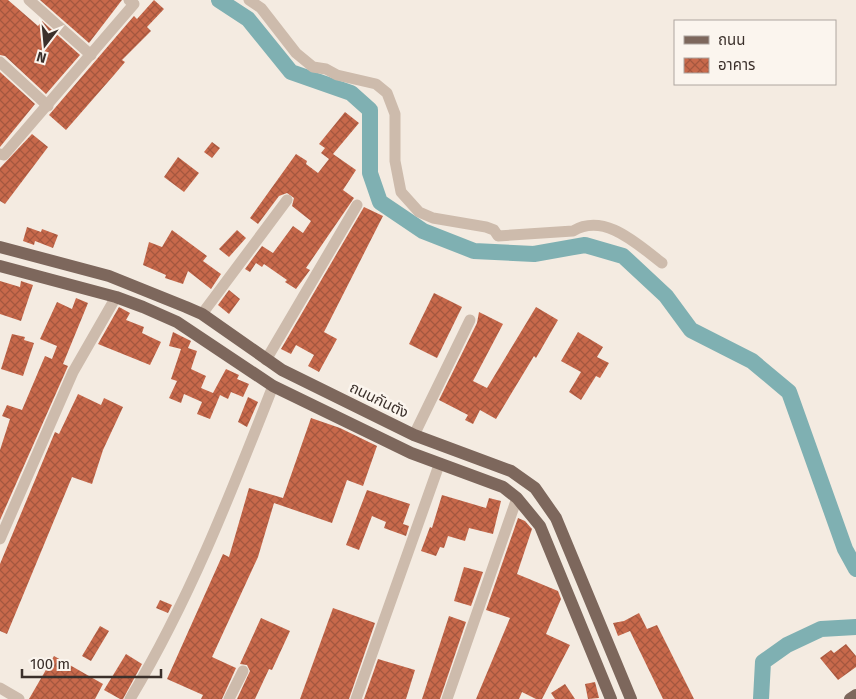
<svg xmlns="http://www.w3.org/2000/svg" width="856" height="699" font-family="'Fira Sans','Noto Sans Thai',sans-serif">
  <defs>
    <pattern id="building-cross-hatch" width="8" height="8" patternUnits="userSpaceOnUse" patternTransform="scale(1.25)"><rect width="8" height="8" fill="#c8694b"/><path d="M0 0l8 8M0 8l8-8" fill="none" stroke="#a4573f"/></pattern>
  </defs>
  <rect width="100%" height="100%" fill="#f4ebe1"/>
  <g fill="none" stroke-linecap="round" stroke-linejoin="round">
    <g stroke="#7fb0b2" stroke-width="16">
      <path d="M219,0L248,19L291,72L351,93L370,110V173L380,202L423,231L474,251L534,254L585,245L623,256L666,296L691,330L752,361L789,392L845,549L856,569"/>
      <path d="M761,699L763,662L787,645L821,629L856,627"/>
    </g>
  </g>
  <g fill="url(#building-cross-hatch)">
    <path d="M0,0H8L38,26L42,21L80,55L46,94L5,56L0,55Z"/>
    <path d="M40,0H122L89,43Z"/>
    <path d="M154,0L164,9L147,27L151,31L122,60L125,62L114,75L66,130L49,115L121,31L134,16L137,19Z"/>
    <path d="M0,72L35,104L0,147Z"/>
    <path d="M345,112L359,123L333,154L356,170L343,190L354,198L306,268L310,270L296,289L285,282L287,280L264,264L262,267L256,263L250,272L245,269L262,246L273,253L293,226L303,233L311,221L292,206L294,198L287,193L279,196L258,224L250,218L296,154L307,161L306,164L318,173L329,159L321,153L325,148L319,144Z"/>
    <path d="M32,134L48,147L5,204L0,201V168Z"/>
    <path d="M212,142L220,148L212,158L204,152Z"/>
    <path d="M178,157L199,173L184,192L164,177Z"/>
    <path d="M364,207L383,216L324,332L337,339L319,372L308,366L314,355L296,345L291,354L281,349Z"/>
    <path d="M27,227L41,232L42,229L58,235L53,248L35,241L34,245L23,241Z"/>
    <path d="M172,230L207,256L203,261L221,274L211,289L188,271L183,284L165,278L166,275L143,265L149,242L162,247Z"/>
    <path d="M237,230L246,238L229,257L219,249Z"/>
    <path d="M0,281L20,287L21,281L33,285L21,321L0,314Z"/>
    <path d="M229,290L240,299L229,314L218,305Z"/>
    <path d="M434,293L462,307L437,358L409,344Z"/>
    <path d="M76,298L88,303L63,364L68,366L0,520V450L10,419L2,416L7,405L22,410L45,356L52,359L57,346L40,339L57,302L72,309Z"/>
    <path d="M119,307L130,313L126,320L144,327L142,333L161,342L150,365L98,344Z"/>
    <path d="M536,307L558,320L536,358L534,356L496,419L480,410L473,424L465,420L468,415L439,400L477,323L479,312L503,324L473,381L487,388Z"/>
    <path d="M173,332L191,341L188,348L197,351L191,369L206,376L201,388L213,393L226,369L239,375L237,379L249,384L243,397L231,392L228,399L220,395L210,419L197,414L202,402L184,394L181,403L169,398L177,381L171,379L181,349L169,346Z"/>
    <path d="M578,332L603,347L597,357L609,363L600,378L596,376L581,400L569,392L581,372L561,361Z"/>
    <path d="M12,334L25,337L24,340L34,343L23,376L1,369Z"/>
    <path d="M78,394L101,405L104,398L123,407L103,450L92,484L72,477L7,634L0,631V564L55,432L59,434Z"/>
    <path d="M248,397L258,402L247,427L238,422Z"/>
    <path d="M311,418L340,428L377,446L363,486L347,480L332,523L274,503L258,557L212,657L236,668L222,699H201L203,695L167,679L223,554L229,557L249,488L283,498Z"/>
    <path d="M367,490L410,504L403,524L409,526L406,536L384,528L386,522L372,516L359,550L346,545Z"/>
    <path d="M442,495L486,508L489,498L501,501L493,534L469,528L465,541L448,536L444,548L440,547L436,556L421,551L430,527L432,528Z"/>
    <path d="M518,518L525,521L532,529L517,574L558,591L561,599L546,634L570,645L542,699H536L522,692L519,699H476L510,618L486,610Z"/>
    <path d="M464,567L483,572L471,606L454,601Z"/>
    <path d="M160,600L172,605L168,613L156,608Z"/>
    <path d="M333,608L375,623L349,699H300Z"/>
    <path d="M639,613L647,629L657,625L694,699H663L630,631L618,636L613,623L624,621Z"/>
    <path d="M449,616L466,622L440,699H422Z"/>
    <path d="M261,618L290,631L272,670L269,669L255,699H237L250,671L247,665L240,664Z"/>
    <path d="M100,626L109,631L91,661L82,656Z"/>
    <path d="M846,644L856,656V667L838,680L820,658L831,650L834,653Z"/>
    <path d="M126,654L142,664L123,699H120L104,690Z"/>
    <path d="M54,656L103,684L95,699H29Z"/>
    <path d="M378,659L415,670L406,699H364Z"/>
    <path d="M595,682L599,698L588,699L585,684Z"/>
    <path d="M565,684L575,699H555L551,693Z"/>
  </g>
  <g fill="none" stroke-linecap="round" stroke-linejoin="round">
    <g stroke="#cdbbac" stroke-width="11">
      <path d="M29,0L91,55"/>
      <path d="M249,0L261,8L296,53L313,67L326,69L337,75L376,84L387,93L395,114V161L401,192L419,212L433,218L486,227L494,230L498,236L573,231C605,212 638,245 662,263"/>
      <path d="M0,62L48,106"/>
      <path d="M0,154L4,155L134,4L129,0"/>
      <path d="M202,314L287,200"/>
      <path d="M266,360L357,205"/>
      <path d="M414,435L470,320"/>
      <path d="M0,539L73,372L116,297"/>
      <path d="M0,688L19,699"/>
      <path d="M130,699C190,599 231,493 273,386"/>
      <path d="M229,699L243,671"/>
      <path d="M356,699L439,465"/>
      <path d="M447,699L517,498"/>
    </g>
    <g stroke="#7d675c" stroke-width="12">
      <path d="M0,247L109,276L186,307L202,314L282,370L414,435L511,471L535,488L556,518L631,699"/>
      <path d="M0,266L116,297L143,307L177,322L273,386L411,453L503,487L517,498L540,526L611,699"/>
      <path d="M850,699L856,695"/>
    </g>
  </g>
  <g text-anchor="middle" stroke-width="5" stroke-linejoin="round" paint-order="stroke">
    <g font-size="15" fill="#3b302b" stroke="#fbf5ee">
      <text transform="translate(379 400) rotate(26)" y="5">ถนนกันตัง</text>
    </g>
  </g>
  <rect x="674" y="20" width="162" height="65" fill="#fbf5ee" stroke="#aea6a0"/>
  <rect x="684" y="36" width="25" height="8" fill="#7d675c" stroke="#aea6a0"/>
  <text x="718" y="45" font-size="15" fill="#3b302b">ถนน</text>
  <rect x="684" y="58" width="25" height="15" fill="url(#building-cross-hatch)" stroke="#aea6a0"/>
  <text x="718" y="70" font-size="15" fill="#3b302b">อาคาร</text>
  <g transform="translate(45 45) rotate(196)" stroke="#fbf5ee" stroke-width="4" paint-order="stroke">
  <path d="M0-4L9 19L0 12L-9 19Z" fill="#3b302b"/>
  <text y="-8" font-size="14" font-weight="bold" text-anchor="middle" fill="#3b302b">N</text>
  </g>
  <path d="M22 669v8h139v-8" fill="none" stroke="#3b302b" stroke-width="2.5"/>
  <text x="30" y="669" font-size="15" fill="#3b302b" stroke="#fbf5ee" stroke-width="4" paint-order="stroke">100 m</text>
</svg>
